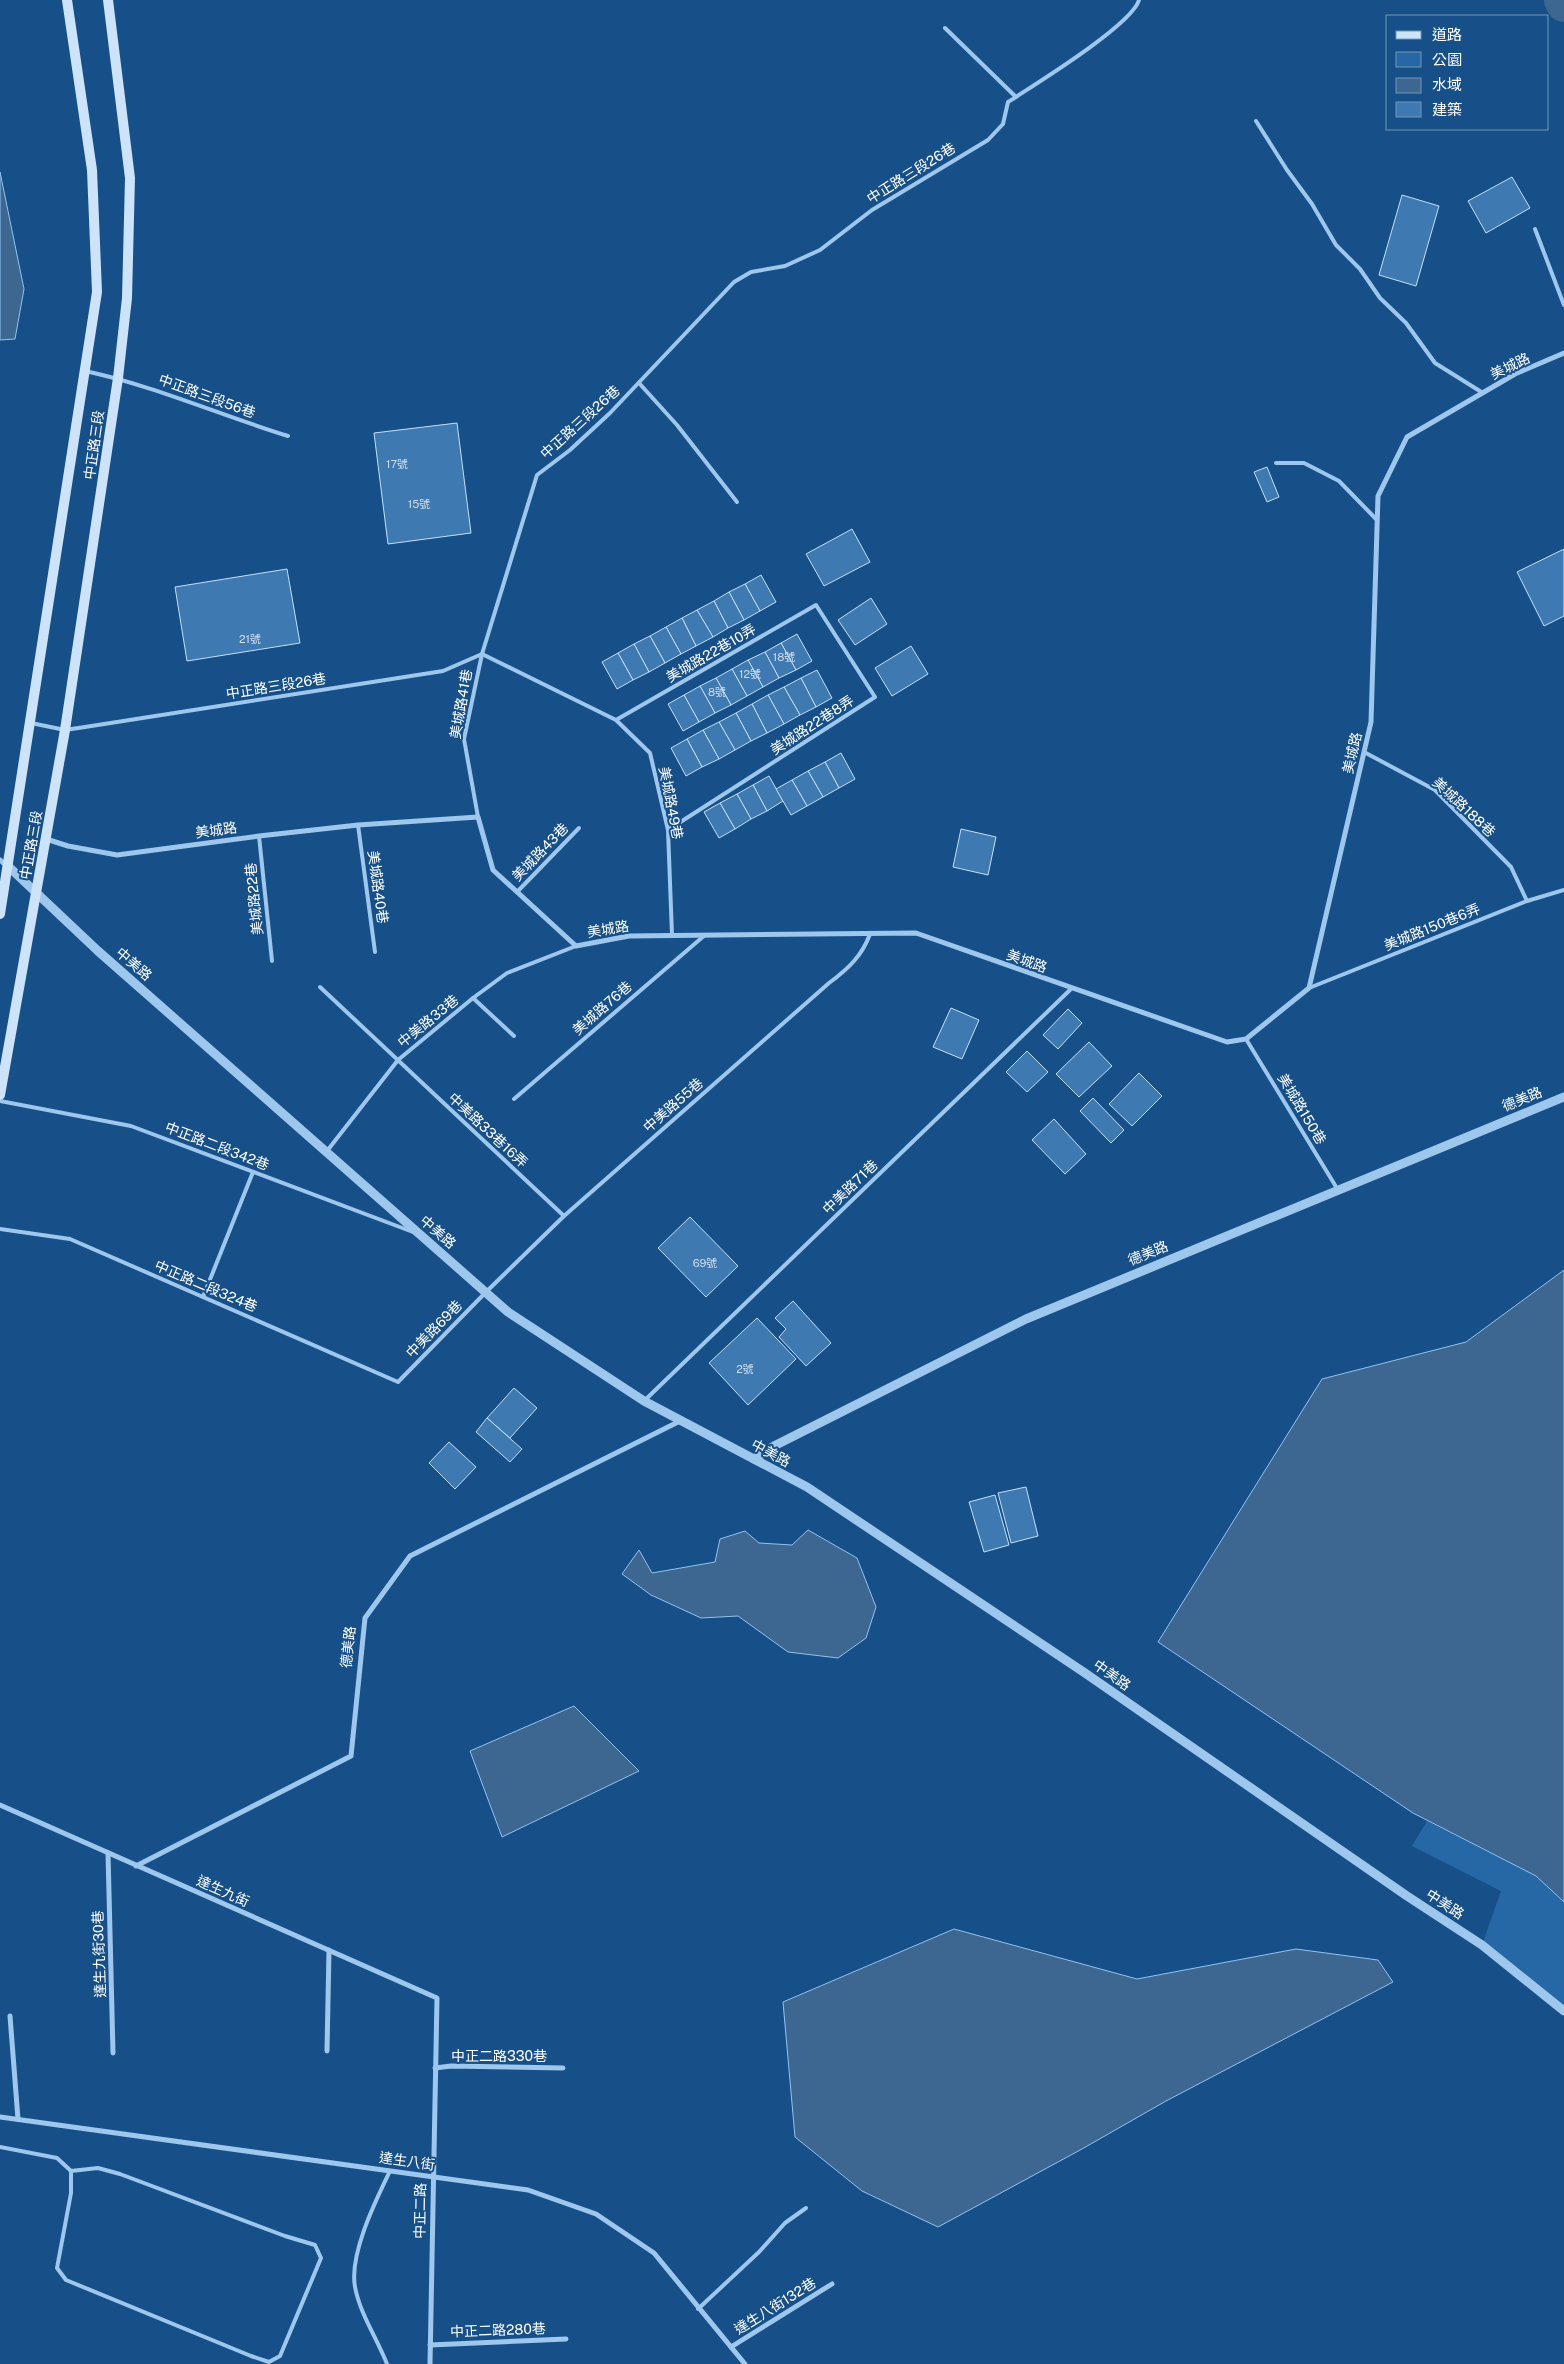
<svg xmlns="http://www.w3.org/2000/svg" width="1564" height="2364" font-family="'Public Sans','Noto Sans TC',sans-serif">
  <rect width="100%" height="100%" fill="#175089"/>
  <path fill="#2668a6" d="M1427,1821L1536,1876L1564,1902V2011L1482,1945L1501,1891L1412,1846Z"/>
  <g fill="#3d6791" stroke="#91c3f1">
    <path d="M0,172L24,289L15,339L0,340Z"/>
    <path d="M1564,1270V1902L1536,1876L1413,1813L1158,1642L1322,1379L1466,1342Z"/>
    <path d="M808,1530L857,1558L876,1607L866,1638L838,1658L788,1652L738,1616L701,1618L651,1595L622,1574L639,1550L652,1573L715,1562L720,1539L745,1531L759,1543L792,1545Z"/>
    <path d="M574,1706L639,1771L502,1837L470,1751Z"/>
    <path d="M954,1929L1137,1979L1296,1949L1378,1960L1393,1982L1166,2101L1082,2149L938,2227L862,2191L795,2137L783,2002Z"/>
  </g>
  <g fill="none" stroke-linecap="round" stroke-linejoin="round">
    <path stroke="#3d6791" stroke-width="36" d="M1562,0L1564,4"/>
  </g>
  <g fill="#3f79b2" stroke="#c4e0fa">
    <path d="M1512,177L1530,208L1486,233L1468,201Z"/>
    <path d="M1402,195L1439,206L1416,286L1379,275Z"/>
    <path d="M457,423L471,533L388,544L374,433Z"/>
    <path d="M1267,467L1279,497L1267,502L1254,472Z"/>
    <path d="M852,529L870,562L824,586L806,554Z"/>
    <path d="M1564,549V616L1544,626L1517,572Z"/>
    <path d="M287,569L300,643L187,661L175,587Z"/>
    <path d="M761,575L776,602L760,611L745,584Z"/>
    <path d="M745,584L760,611L744,620L729,592Z"/>
    <path d="M729,592L744,620L728,628L714,601Z"/>
    <path d="M871,598L887,624L855,645L838,620Z"/>
    <path d="M714,601L728,628L713,637L697,610Z"/>
    <path d="M697,610L713,637L696,646L682,618Z"/>
    <path d="M682,618L696,646L681,654L666,627Z"/>
    <path d="M666,627L681,654L665,663L650,636Z"/>
    <path d="M797,634L812,661L796,670L781,643Z"/>
    <path d="M650,636L665,663L649,672L634,644Z"/>
    <path d="M781,643L796,670L779,678L765,652Z"/>
    <path d="M634,644L649,672L633,680L618,653Z"/>
    <path d="M911,646L928,674L892,696L875,668Z"/>
    <path d="M765,652L779,678L763,687L748,660Z"/>
    <path d="M618,653L633,680L617,689L602,662Z"/>
    <path d="M748,660L763,687L747,696L732,669Z"/>
    <path d="M732,669L747,696L731,705L716,678Z"/>
    <path d="M817,670L832,698L816,707L801,678Z"/>
    <path d="M716,678L731,705L715,713L700,686Z"/>
    <path d="M801,678L816,707L800,715L784,687Z"/>
    <path d="M700,686L715,713L699,722L684,695Z"/>
    <path d="M784,687L800,715L784,724L768,695Z"/>
    <path d="M684,695L699,722L683,731L668,704Z"/>
    <path d="M768,695L784,724L767,733L752,704Z"/>
    <path d="M752,704L767,733L751,741L736,713Z"/>
    <path d="M736,713L751,741L735,750L719,722Z"/>
    <path d="M719,722L735,750L719,759L703,730Z"/>
    <path d="M703,730L719,759L702,767L687,739Z"/>
    <path d="M687,739L702,767L686,776L671,748Z"/>
    <path d="M841,753L855,779L839,788L825,762Z"/>
    <path d="M825,762L839,788L823,797L808,771Z"/>
    <path d="M808,771L823,797L807,806L792,780Z"/>
    <path d="M769,776L783,801L767,811L753,785Z"/>
    <path d="M792,780L807,806L791,815L776,789Z"/>
    <path d="M753,785L767,811L751,819L737,794Z"/>
    <path d="M737,794L751,819L735,829L720,803Z"/>
    <path d="M720,803L735,829L719,838L704,812Z"/>
    <path d="M961,829L996,837L988,875L953,867Z"/>
    <path d="M951,1008L979,1020L962,1059L933,1047Z"/>
    <path d="M1068,1009L1082,1023L1058,1049L1043,1035Z"/>
    <path d="M1089,1042L1112,1066L1079,1097L1056,1074Z"/>
    <path d="M1027,1051L1048,1072L1027,1092L1006,1072Z"/>
    <path d="M1139,1073L1162,1096L1132,1126L1109,1104Z"/>
    <path d="M1093,1098L1124,1130L1111,1143L1080,1111Z"/>
    <path d="M1054,1119L1086,1154L1065,1174L1032,1140Z"/>
    <path d="M690,1217L738,1266L706,1297L658,1248Z"/>
    <path d="M793,1301L831,1343L806,1366L779,1337L786,1329L775,1318Z"/>
    <path d="M757,1318L796,1359L748,1405L709,1363Z"/>
    <path d="M514,1388L537,1408L510,1438L487,1418Z"/>
    <path d="M487,1418L522,1449L510,1462L476,1432Z"/>
    <path d="M449,1442L476,1467L455,1489L429,1463Z"/>
    <path d="M1026,1487L1038,1536L1011,1543L998,1493Z"/>
    <path d="M995,1495L1009,1545L984,1552L969,1502Z"/>
  </g>
  <g fill="none" stroke-linecap="round" stroke-linejoin="round">
    <g stroke="#9ec7ee" stroke-width="4">
      <path d="M945,28L1016,97"/>
      <path d="M1256,121L1287,170L1312,204L1336,245L1360,269L1380,298L1406,323L1435,363L1483,393"/>
      <path d="M1535,229L1564,305"/>
      <path d="M85,371C155,386 220,415 288,436"/>
      <path d="M639,383L677,425L737,502"/>
      <path d="M1276,463H1304L1339,481L1377,520"/>
      <path d="M482,654L616,720L650,753L668,830L672,935"/>
      <path d="M616,720L816,605L875,697L668,830"/>
      <path d="M31,723L65,730L85,727L443,671L482,654"/>
      <path d="M1364,752L1435,790L1511,867L1527,901"/>
      <path d="M478,817L464,739L482,654L537,475L570,450L610,413L734,282L751,272L785,266L820,250L872,210L988,140L1003,124L1008,102C1034,85 1132,25 1139,0"/>
      <path d="M358,825L375,952"/>
      <path d="M259,836L272,961"/>
      <path d="M517,892L579,828"/>
      <path d="M320,987L564,1216"/>
      <path d="M1309,988L1527,901L1564,890"/>
      <path d="M473,998L514,1036"/>
      <path d="M1246,1039L1338,1190"/>
      <path d="M514,1099L705,935"/>
      <path d="M0,1101L131,1126L413,1232"/>
      <path d="M327,1151L398,1060L473,998L507,973L576,946"/>
      <path d="M0,1229L70,1239L398,1382L486,1292L564,1216L829,983C848,969 862,956 870,934"/>
      <path d="M203,1297L253,1172"/>
      <path d="M644,1401L1072,988"/>
      <path d="M0,2147L57,2158L71,2171V2193L57,2268L66,2280L251,2356L269,2362L280,2356L321,2258L315,2245L285,2236L120,2174L98,2168L71,2171"/>
      <path d="M698,2309L759,2252L785,2223L806,2208"/>
      <path d="M387,2364C377,2338 360,2314 355,2287C349,2254 376,2200 390,2171"/>
    </g>
    <g stroke="#9ec7ee" stroke-width="5">
      <path d="M46,839L68,846L117,855L259,836L358,825L478,817L493,870L576,946L629,936L916,933L1227,1042L1246,1039L1309,988L1371,722L1378,496L1407,437L1515,374L1564,353"/>
      <path d="M0,860L8,867"/>
      <path d="M0,1805L437,1998L430,2364"/>
      <path d="M108,1853L113,2053"/>
      <path d="M136,1866L351,1756L365,1618L410,1556L680,1421"/>
      <path d="M10,2016L18,2119"/>
      <path d="M327,2051L329,1950"/>
      <path d="M435,2068L451,2066L563,2068"/>
      <path d="M0,2117L528,2190L596,2214L654,2253L745,2364"/>
      <path d="M430,2345L566,2339"/>
      <path d="M731,2347L832,2284"/>
    </g>
    <g stroke="#9ec7ee" stroke-width="9">
      <path d="M9,867L98,951L508,1312L644,1401L807,1487L1085,1673L1407,1896L1482,1945L1564,2011"/>
      <path d="M754,1459L774,1446L1026,1319L1564,1097"/>
    </g>
    <g stroke="#cce3fa" stroke-width="10">
      <path d="M0,914L97,292L92,170L67,0"/>
      <path d="M0,1095L65,730L118,378L127,298L130,178L108,0"/>
    </g>
  </g>
  <g text-anchor="middle" stroke-width="4" stroke-linejoin="round" paint-order="stroke">
    <g font-size="11" fill="#cfdeec">
      <text x="397" y="468">17號</text>
      <text x="419" y="508">15號</text>
      <text x="250" y="643">21號</text>
      <text x="784" y="661">18號</text>
      <text x="750" y="678">12號</text>
      <text x="717" y="696">8號</text>
      <text x="705" y="1267">69號</text>
      <text x="745" y="1373">2號</text>
    </g>
    <g font-size="14" fill="#fff" stroke="#175089">
      <text transform="translate(911 173) rotate(-32)" y="5">中正路三段26巷</text>
      <text transform="translate(1510 366) rotate(-26)" y="5">美城路</text>
      <text transform="translate(207 396) rotate(20)" y="5">中正路三段56巷</text>
      <text transform="translate(580 422) rotate(-42)" y="5">中正路三段26巷</text>
      <text transform="translate(94 445) rotate(-82)" y="5">中正路三段</text>
      <text transform="translate(711 653) rotate(-30)" y="5">美城路22巷10弄</text>
      <text transform="translate(276 686) rotate(-9)" y="5">中正路三段26巷</text>
      <text transform="translate(461 704) rotate(-80)" y="5">美城路41巷</text>
      <text transform="translate(812 725) rotate(-33)" y="5">美城路22巷8弄</text>
      <text transform="translate(1352 753) rotate(-77)" y="5">美城路</text>
      <text transform="translate(671 803) rotate(79)" y="5">美城路49巷</text>
      <text transform="translate(1464 807) rotate(43)" y="5">美城路188巷</text>
      <text transform="translate(216 830) rotate(-8)" y="5">美城路</text>
      <text transform="translate(31 845) rotate(-80)" y="5">中正路三段</text>
      <text transform="translate(540 852) rotate(-46)" y="5">美城路43巷</text>
      <text transform="translate(378 887) rotate(82)" y="5">美城路40巷</text>
      <text transform="translate(254 899) rotate(-96)" y="5">美城路22巷</text>
      <text transform="translate(1432 927) rotate(-22)" y="5">美城路150巷6弄</text>
      <text transform="translate(608 929) rotate(-9)" y="5">美城路</text>
      <text transform="translate(1027 961) rotate(20)" y="5">美城路</text>
      <text transform="translate(134 964) rotate(41)" y="5">中美路</text>
      <text transform="translate(602 1008) rotate(-41)" y="5">美城路76巷</text>
      <text transform="translate(428 1021) rotate(-39)" y="5">中美路33巷</text>
      <text transform="translate(1522 1099) rotate(-22)" y="5">德美路</text>
      <text transform="translate(673 1105) rotate(-41)" y="5">中美路55巷</text>
      <text transform="translate(1302 1109) rotate(59)" y="5">美城路150巷</text>
      <text transform="translate(488 1130) rotate(43)" y="5">中美路33巷16弄</text>
      <text transform="translate(217 1146) rotate(21)" y="5">中正路二段342巷</text>
      <text transform="translate(850 1187) rotate(-44)" y="5">中美路71巷</text>
      <text transform="translate(438 1232) rotate(41)" y="5">中美路</text>
      <text transform="translate(1148 1253) rotate(-22)" y="5">德美路</text>
      <text transform="translate(206 1286) rotate(23)" y="5">中正路二段324巷</text>
      <text transform="translate(434 1329) rotate(-46)" y="5">中美路69巷</text>
      <text transform="translate(771 1453) rotate(28)" y="5">中美路</text>
      <text transform="translate(348 1647) rotate(-84)" y="5">德美路</text>
      <text transform="translate(1112 1675) rotate(35)" y="5">中美路</text>
      <text transform="translate(223 1891) rotate(24)" y="5">達生九街</text>
      <text transform="translate(1445 1904) rotate(33)" y="5">中美路</text>
      <text transform="translate(99 1954) rotate(-92)" y="5">達生九街30巷</text>
      <text x="499" y="2061">中正二路330巷</text>
      <text transform="translate(407 2161) rotate(8)" y="5">達生八街</text>
      <text transform="translate(420 2211) rotate(-89)" y="5">中正二路</text>
      <text transform="translate(775 2306) rotate(-32)" y="5">達生八街132巷</text>
      <text transform="translate(498 2330) rotate(-2)" y="5">中正二路280巷</text>
    </g>
  </g>
  <rect x="1386" y="15" width="162" height="115" fill="#175089" stroke="#7496b8"/>
  <rect x="1396" y="31" width="25" height="8" fill="#cce3fa" stroke="#7496b8"/>
  <text x="1432" y="40" font-size="15" fill="#ffffff">道路</text>
  <rect x="1396" y="52" width="25" height="15" fill="#2668a6" stroke="#7496b8"/>
  <text x="1432" y="65" font-size="15" fill="#ffffff">公園</text>
  <rect x="1396" y="78" width="25" height="15" fill="#3d6791" stroke="#7496b8"/>
  <text x="1432" y="90" font-size="15" fill="#ffffff">水域</text>
  <rect x="1396" y="102" width="25" height="15" fill="#3f79b2" stroke="#7496b8"/>
  <text x="1432" y="115" font-size="15" fill="#ffffff">建築</text>
</svg>
